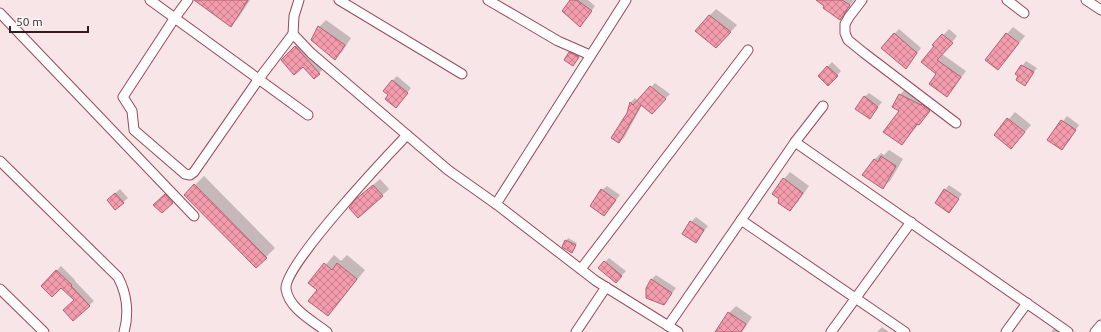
<svg xmlns="http://www.w3.org/2000/svg" width="1101" height="332" font-family="Ubuntu,sans-serif">
  <defs>
    <pattern id="building-cross-hatch" width="8" height="8" patternUnits="userSpaceOnUse"><rect width="8" height="8" fill="#f39cad"/><path d="M0 0l8 8M0 8l8-8" fill="none" stroke="#c67e8c"/></pattern>
  </defs>
  <rect width="100%" height="100%" fill="#f8e5e8"/>
  <g fill="#0003">
    <path d="M202,0H250L239,17L231,26Z"/>
    <path d="M571,0H588L595,6L584,21Z"/>
    <path d="M818,0H854L840,18Z"/>
    <path d="M716,9L737,25L723,40L709,16Z"/>
    <path d="M326,20L351,38L342,52L335,58L319,27Z"/>
    <path d="M1013,27L1025,36L998,69L1007,34Z"/>
    <path d="M899,29L921,48L910,63L882,47Z"/>
    <path d="M949,29L957,36L942,54L966,71L952,90L947,95L937,73L934,45Z"/>
    <path d="M302,40L326,66L314,78L303,65L282,60Z"/>
    <path d="M574,48L583,52L573,65L569,53Z"/>
    <path d="M1026,61L1037,68L1025,84L1020,76L1016,74Z"/>
    <path d="M832,62L841,71L828,85L819,76Z"/>
    <path d="M397,76L411,88L400,102L390,95L392,81Z"/>
    <path d="M655,83L670,94L652,112L642,105L624,138L619,142L630,103L635,98L638,101Z"/>
    <path d="M904,90L934,106L902,144L900,95Z"/>
    <path d="M869,93L882,102L869,118L864,97Z"/>
    <path d="M1015,112L1031,125L1011,148L995,135Z"/>
    <path d="M1067,116L1079,125L1066,144L1049,140Z"/>
    <path d="M889,150L903,159L890,181L883,187L874,160L881,153L884,155Z"/>
    <path d="M790,172L809,186L797,203L790,210L784,179Z"/>
    <path d="M204,176L275,248L256,267L185,195Z"/>
    <path d="M380,179L389,189L358,217L364,193Z"/>
    <path d="M949,185L962,194L949,212L945,190Z"/>
    <path d="M607,186L620,195L608,210L602,190Z"/>
    <path d="M120,189L128,198L116,209L112,196Z"/>
    <path d="M170,190L177,198L162,212L155,205Z"/>
    <path d="M696,217L708,226L696,241L691,222Z"/>
    <path d="M568,238L577,243L572,251L563,246Z"/>
    <path d="M334,255L341,261L347,255L365,270L336,306L327,315L318,290L310,283Z"/>
    <path d="M609,258L626,271L620,277L605,262Z"/>
    <path d="M61,266L75,280V281L94,301L73,320L75,300L61,286H42Z"/>
    <path d="M656,275L676,288L664,304L647,288L652,279Z"/>
    <path d="M736,306L752,317L742,332H716L729,313Z"/>
    <path d="M1057,324L1070,332H1051Z"/>
    <path d="M882,327L889,332H877Z"/>
  </g>
  <g fill="url(#building-cross-hatch)" stroke="#b26173">
    <path d="M194,0H248L231,27Z"/>
    <path d="M570,0H577L592,11L580,27L562,11Z"/>
    <path d="M816,0H842L850,5L840,20L823,8L824,6Z"/>
    <path d="M709,15L731,32L716,48L695,31Z"/>
    <path d="M318,26L345,45L335,60L311,40Z"/>
    <path d="M894,33L917,53L906,69L881,48Z"/>
    <path d="M1006,33L1019,43L998,70L985,60Z"/>
    <path d="M942,34L953,43L937,60L961,77L947,97L929,84L936,74L921,62L934,46L932,45Z"/>
    <path d="M295,46L320,74L314,79L303,67L294,75L281,60Z"/>
    <path d="M569,52L579,57L573,66L564,60Z"/>
    <path d="M1021,65L1034,72L1025,86L1016,80L1018,76L1015,74Z"/>
    <path d="M827,66L838,76L828,86L818,76Z"/>
    <path d="M392,80L408,93L396,108L385,99L388,95L383,91Z"/>
    <path d="M650,86L666,99L652,114L641,105L619,143L611,138L627,113L630,102L633,105Z"/>
    <path d="M899,94L921,105L922,104L930,111L919,125L917,124L902,145L883,132L899,111L892,107Z"/>
    <path d="M864,96L878,107L870,119L855,109Z"/>
    <path d="M1007,118L1025,132L1011,149L994,135Z"/>
    <path d="M1061,120L1076,130L1062,150L1047,140Z"/>
    <path d="M881,156L896,166L883,189L862,175L874,159L878,162Z"/>
    <path d="M783,178L803,193L790,211L778,203L779,199L772,194Z"/>
    <path d="M194,184L267,258L256,268L184,195Z"/>
    <path d="M373,185L383,196L358,218L349,208L356,199Z"/>
    <path d="M601,189L616,200L604,216L590,206Z"/>
    <path d="M944,189L959,199L949,213L935,203Z"/>
    <path d="M115,193L124,203L115,210L107,200Z"/>
    <path d="M165,194L173,203L162,213L153,205Z"/>
    <path d="M690,221L704,230L696,243L682,234Z"/>
    <path d="M565,240L576,245L572,253L562,247Z"/>
    <path d="M604,261L622,276L616,283L598,268Z"/>
    <path d="M324,263L332,270L337,263L357,279L328,316L308,301L317,290L308,283Z"/>
    <path d="M56,270L72,285L71,286L90,306L73,321L63,310L74,300L61,288L52,297L41,286Z"/>
    <path d="M651,279L672,293L664,305L646,298V288Z"/>
    <path d="M728,312L746,324L741,332H715Z"/>
  </g>
  <g fill="none" stroke-linecap="round" stroke-linejoin="round">
    <defs>
      <g id="street">
        <path d="M150,0L308,115"/>
        <path d="M188,0L174,19L123,97L132,111L134,130L185,174L190,175L194,172L258,80L293,34"/>
        <path d="M299,0L294,16L293,34L311,53L448,170L496,204L596,281L678,332"/>
        <path d="M339,0L462,74"/>
        <path d="M488,0L558,41L590,55"/>
        <path d="M862,0L849,17L845,24V33L848,40L864,53L956,123"/>
        <path d="M1007,0L1024,13"/>
        <path d="M1086,0L1101,10"/>
        <path d="M0,13L194,216"/>
        <path d="M795,142L1068,332"/>
        <path d="M0,161L118,277C127,294 129,314 124,332"/>
        <path d="M496,204L626,0"/>
        <path d="M741,220L905,332"/>
        <path d="M581,269L748,50"/>
        <path d="M0,289L44,332"/>
        <path d="M668,326L795,142L823,106"/>
        <path d="M327,332C313,321 289,309 286,289C283,266 387,156 407,135"/>
        <path d="M576,332L606,287"/>
        <path d="M831,332L911,222"/>
        <path d="M1006,332L1027,303"/>
        <path d="M1095,332L1101,325"/>
      </g>
    </defs>
    <use href="#street" stroke="#984a5c" stroke-width="11"/>
    <use href="#street" stroke="#fff" stroke-width="9"/>
  </g>
  <path d="M10 26v6h78v-6" fill="none" stroke="#391820" stroke-width="2"/>
  <text x="16" y="26" font-size="12" fill="#391820" stroke="#f7f7f7" stroke-width="3" paint-order="stroke">50 m</text>
</svg>
